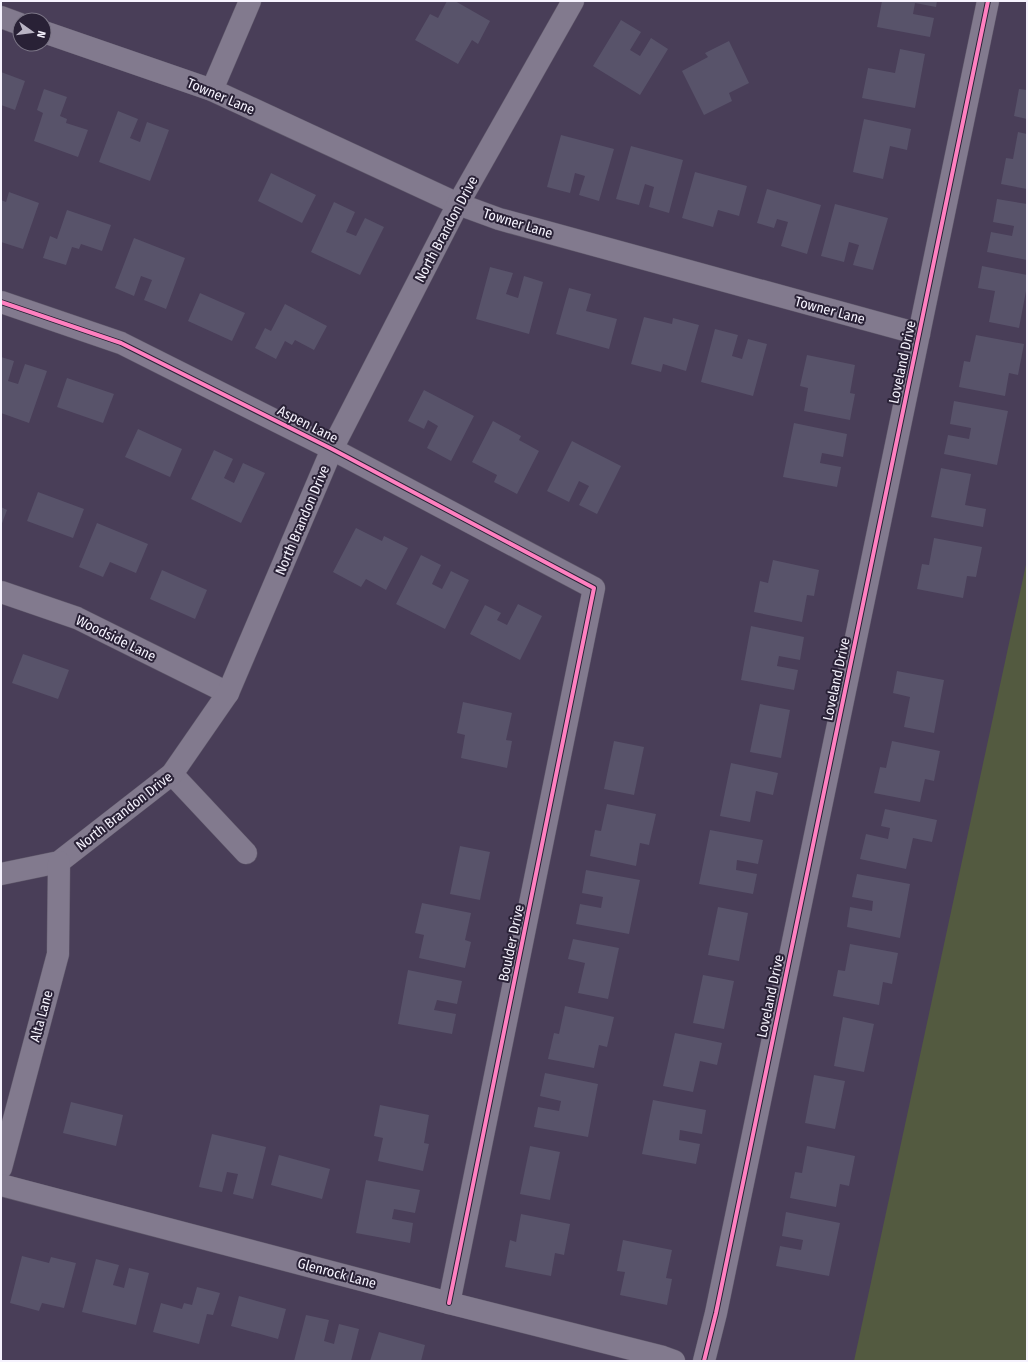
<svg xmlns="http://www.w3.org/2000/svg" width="1028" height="1362" font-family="'Fira Sans Condensed',sans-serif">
  <rect width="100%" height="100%" fill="#493e58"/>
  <path fill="#535a40" d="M1027,560V1361H854Z"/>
  <g fill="#58536a">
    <path d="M447,1H455L490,21L478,44L472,40L458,64L415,40L430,14L438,18Z"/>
    <path d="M882,1H937L936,7L915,3L913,14L934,18L930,37L877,27Z"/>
    <path d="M621,20L641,32L630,50L640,56L651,38L668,49L640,95L593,66Z"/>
    <path d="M729,41L749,83L729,93L732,101L704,115L682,71L708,57L705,53Z"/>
    <path d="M900,49L925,54L915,108L862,98L868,68L895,73Z"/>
    <path d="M1,72L25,81L15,110L1,105Z"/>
    <path d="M44,89L67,97L60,116L67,119L66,123L88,130L78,157L34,141L43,113L37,110Z"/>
    <path d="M1019,89L1027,90V119L1014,116Z"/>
    <path d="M118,111L138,119L130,138L140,142L147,122L169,130L150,181L99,162Z"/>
    <path d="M864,119L911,129L907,150L890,146L883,179L853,172Z"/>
    <path d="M1018,132L1027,134V189L1001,184L1006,158L1013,159Z"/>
    <path d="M561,135L614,149L599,201L579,195L585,176L575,173L570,193L547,187Z"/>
    <path d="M631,146L683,160L669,213L649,207L654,187L645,184L639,205L616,199Z"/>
    <path d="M695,172L747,186L739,216L718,210L713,227L682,218Z"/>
    <path d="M271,173L316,195L302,223L258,201Z"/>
    <path d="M767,189L821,205L807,254L781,246L788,222L777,219L774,228L757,223Z"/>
    <path d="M9,192L39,203L23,249L1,242V200L6,202Z"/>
    <path d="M997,199L1027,204V260L987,252L991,232L1012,236L1014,226L993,222Z"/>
    <path d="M334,202L355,212L346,232L356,236L365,218L384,227L360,275L311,252Z"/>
    <path d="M835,204L888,218L873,270L853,265L859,245L849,242L844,262L821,256Z"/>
    <path d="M67,210L111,225L102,251L81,244L79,249L72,247L66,265L43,258L50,236L57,239Z"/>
    <path d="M134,238L185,258L166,309L144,300L152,280L141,276L134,296L115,288Z"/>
    <path d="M982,266L1027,275V286L1019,328L989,322L995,291L978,288Z"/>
    <path d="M490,267L513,273L506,294L518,298L524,276L543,282L529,334L476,319Z"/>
    <path d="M569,288L591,294L586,311L617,319L609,349L556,334Z"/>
    <path d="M200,293L245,313L232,341L188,321Z"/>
    <path d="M285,304L327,326L314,350L295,340L292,345L285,341L276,359L255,348L265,328L271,331Z"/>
    <path d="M644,317L672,324L673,318L699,325L686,371L663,364L661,372L631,364Z"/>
    <path d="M715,329L738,335L732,356L742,359L748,339L767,344L753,396L701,382Z"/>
    <path d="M976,335L1024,344L1018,375L1009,373L1005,396L959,387L964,361L970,362Z"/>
    <path d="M807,355L855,365L850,393L855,394L850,420L804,411L808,388L800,386Z"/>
    <path d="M1,357L14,361L8,381L18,384L25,364L47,371L29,423L1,413Z"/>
    <path d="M67,378L114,394L103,423L57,407Z"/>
    <path d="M424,390L474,416L451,461L427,448L438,426L428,420L424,429L408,421Z"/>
    <path d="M954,401L1008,411L997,465L944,454L948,435L969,439L971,428L950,424Z"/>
    <path d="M493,421L521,436L519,440L539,451L517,494L494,482L497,475L472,462Z"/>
    <path d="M794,423L847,434L843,457L822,453L820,463L841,467L837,487L783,477Z"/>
    <path d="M138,429L182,449L170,477L125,457Z"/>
    <path d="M572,441L621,466L597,514L579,505L589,486L579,481L569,502L547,491Z"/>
    <path d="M214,450L233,459L224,478L234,483L243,463L265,473L241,523L191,499Z"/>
    <path d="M941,468L971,474L965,505L986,509L983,527L931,517Z"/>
    <path d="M38,492L84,509L73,538L27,521Z"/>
    <path d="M1,507L7,510L1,526Z"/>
    <path d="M97,523L148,544L136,573L110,562L103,577L79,567Z"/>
    <path d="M356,528L382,541L384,536L408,548L386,590L366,579L361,587L333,572Z"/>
    <path d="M934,538L982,547L976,577L967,576L963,598L917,589L922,564L929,565Z"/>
    <path d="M421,555L441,565L432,584L442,589L451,571L469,580L445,629L396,604Z"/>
    <path d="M773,560L819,570L814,596L807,595L802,622L754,612L760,581L768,583Z"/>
    <path d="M162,570L207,590L195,619L150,599Z"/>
    <path d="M518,604L542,616L520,660L470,634L485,605L501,613L497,620L507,625Z"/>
    <path d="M751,626L804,637L800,660L779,656L777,666L798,670L794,690L741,680Z"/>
    <path d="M23,654L69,670L58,699L12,683Z"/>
    <path d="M897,671L944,680L934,733L904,727L910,697L893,693Z"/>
    <path d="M463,702L512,713L506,740L512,741L507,768L461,758L465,735L457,733Z"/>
    <path d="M760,704L790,710L781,758L750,752Z"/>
    <path d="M614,741L644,747L634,795L604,789Z"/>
    <path d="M892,741L940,751L934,781L925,779L920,802L874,793L880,767L886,768Z"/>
    <path d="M731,763L778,773L773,795L756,791L750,822L720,816Z"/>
    <path d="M607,804L656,814L649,845L640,843L636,866L590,856L595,830L601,831Z"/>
    <path d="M885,809L937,820L932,842L913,838L906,869L860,859L866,834L888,839L890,828L881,826Z"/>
    <path d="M710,830L763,840L758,864L737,860L736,870L757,874L753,894L699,884Z"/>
    <path d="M460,846L490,852L480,900L450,894Z"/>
    <path d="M586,870L640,880L629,934L576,924L580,904L601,908L603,897L582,893Z"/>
    <path d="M857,874L910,884L900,938L847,927L850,907L872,911L873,901L852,897Z"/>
    <path d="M422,903L471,913L465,940L471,942L465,968L419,958L424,935L415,933Z"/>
    <path d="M718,907L748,913L739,961L708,955Z"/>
    <path d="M573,939L619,948L608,999L578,993L585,963L568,959Z"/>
    <path d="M850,944L898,953L892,984L883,982L879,1005L833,996L838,970L845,971Z"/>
    <path d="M408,970L462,981L457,1004L437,1000L434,1010L456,1014L452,1034L398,1024Z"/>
    <path d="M703,975L734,981L724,1029L693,1023Z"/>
    <path d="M565,1006L614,1017L607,1047L599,1045L594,1068L548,1059L554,1033L559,1034Z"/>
    <path d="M843,1017L874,1024L864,1072L834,1066Z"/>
    <path d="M675,1033L722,1043L717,1065L700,1061L693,1092L663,1086Z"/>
    <path d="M545,1073L598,1084L588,1137L534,1127L538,1107L559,1111L561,1101L540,1096Z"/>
    <path d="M814,1075L845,1081L835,1129L805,1123Z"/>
    <path d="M653,1100L706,1110L702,1134L680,1130L679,1140L700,1144L696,1164L642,1154Z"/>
    <path d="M71,1102L123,1115L116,1146L63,1133Z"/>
    <path d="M380,1105L429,1115L424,1143L429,1144L423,1171L378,1161L383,1138L374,1136Z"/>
    <path d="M212,1134L266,1147L253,1199L233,1194L238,1174L227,1172L222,1192L199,1187Z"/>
    <path d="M530,1146L560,1152L550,1200L520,1194Z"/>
    <path d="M807,1146L855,1156L849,1186L840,1184L836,1207L790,1198L795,1172L802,1173Z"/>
    <path d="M279,1155L330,1169L322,1199L271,1185Z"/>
    <path d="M366,1180L420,1190L415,1213L394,1209L392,1219L413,1223L410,1243L356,1233Z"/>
    <path d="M786,1212L840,1223L829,1276L776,1266L780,1246L801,1250L803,1240L782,1236Z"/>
    <path d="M521,1214L570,1224L564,1255L555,1253L551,1276L505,1267L510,1240L516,1242Z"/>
    <path d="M623,1240L672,1250L666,1278L672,1279L667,1305L620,1295L625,1272L617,1271Z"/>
    <path d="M22,1256L49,1263L51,1257L76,1263L64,1308L42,1303L39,1311L10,1303Z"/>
    <path d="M96,1259L119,1265L113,1285L124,1288L129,1268L149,1273L136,1325L82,1312Z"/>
    <path d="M197,1287L220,1293L213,1315L207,1314L199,1344L153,1332L161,1303L182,1309L184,1303L192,1305Z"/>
    <path d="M239,1296L286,1309L278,1339L231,1326Z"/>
    <path d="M306,1315L329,1320L324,1341L334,1344L339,1324L359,1329L351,1361H294Z"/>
    <path d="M379,1332L425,1345L421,1361H370Z"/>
  </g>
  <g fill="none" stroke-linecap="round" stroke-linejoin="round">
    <defs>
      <g id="minor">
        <path d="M1,17L20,24"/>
        <path d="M44,32L212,90L458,204L499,219L919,334"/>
        <path d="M212,90L250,1"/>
        <path d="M1,302L121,343L332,449L594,588L449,1303"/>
        <path d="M1,592L77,618L228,693"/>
        <path d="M172,774L246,853"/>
        <path d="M1,874L59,862L172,774L228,693L332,449L458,204L573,1"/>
        <path d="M1,1168L58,954L59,862"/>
        <path d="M1,1185L449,1303L663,1357L674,1361"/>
        <path d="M704,1361L716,1313L988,1"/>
      </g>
    </defs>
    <use href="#minor" stroke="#60596b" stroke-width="23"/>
    <use href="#minor" stroke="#827a8e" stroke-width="22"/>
    <defs>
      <g id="cycleway">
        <path d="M1,302L121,343L332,449L594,588L449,1303"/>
        <path d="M704,1361L716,1313L988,1"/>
      </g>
    </defs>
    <use href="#cycleway" stroke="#292136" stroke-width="6"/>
    <use href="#cycleway" stroke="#ff80c0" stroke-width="4"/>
  </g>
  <g text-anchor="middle" stroke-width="4" stroke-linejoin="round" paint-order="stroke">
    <g font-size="14" fill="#f6f3fe" stroke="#292136">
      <text transform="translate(221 96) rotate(23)" y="5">Towner Lane</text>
      <text transform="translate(518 223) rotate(17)" y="5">Towner Lane</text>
      <text transform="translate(446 229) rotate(-62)" y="5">North Brandon Drive</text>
      <text transform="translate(830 310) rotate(15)" y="5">Towner Lane</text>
      <text transform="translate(902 362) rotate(-78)" y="5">Loveland Drive</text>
      <text transform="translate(308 424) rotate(27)" y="5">Aspen Lane</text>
      <text transform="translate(302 520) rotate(-67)" y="5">North Brandon Drive</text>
      <text transform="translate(116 638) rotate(26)" y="5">Woodside Lane</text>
      <text transform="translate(836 679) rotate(-78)" y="5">Loveland Drive</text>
      <text transform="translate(124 811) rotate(-38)" y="5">North Brandon Drive</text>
      <text transform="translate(511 943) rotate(-78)" y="5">Boulder Drive</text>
      <text transform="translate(770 996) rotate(-78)" y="5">Loveland Drive</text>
      <text transform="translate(41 1016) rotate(-75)" y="5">Alta Lane</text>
      <text transform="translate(337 1273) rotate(15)" y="5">Glenrock Lane</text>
    </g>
  </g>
  <rect width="1028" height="1362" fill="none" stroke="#f6f3fe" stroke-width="4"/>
  <g transform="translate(32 32) rotate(104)"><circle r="19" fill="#292136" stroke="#7b7586"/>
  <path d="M0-3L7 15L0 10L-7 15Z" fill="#b9b4c4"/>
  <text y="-6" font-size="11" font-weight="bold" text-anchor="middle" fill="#f6f3fe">N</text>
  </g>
</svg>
